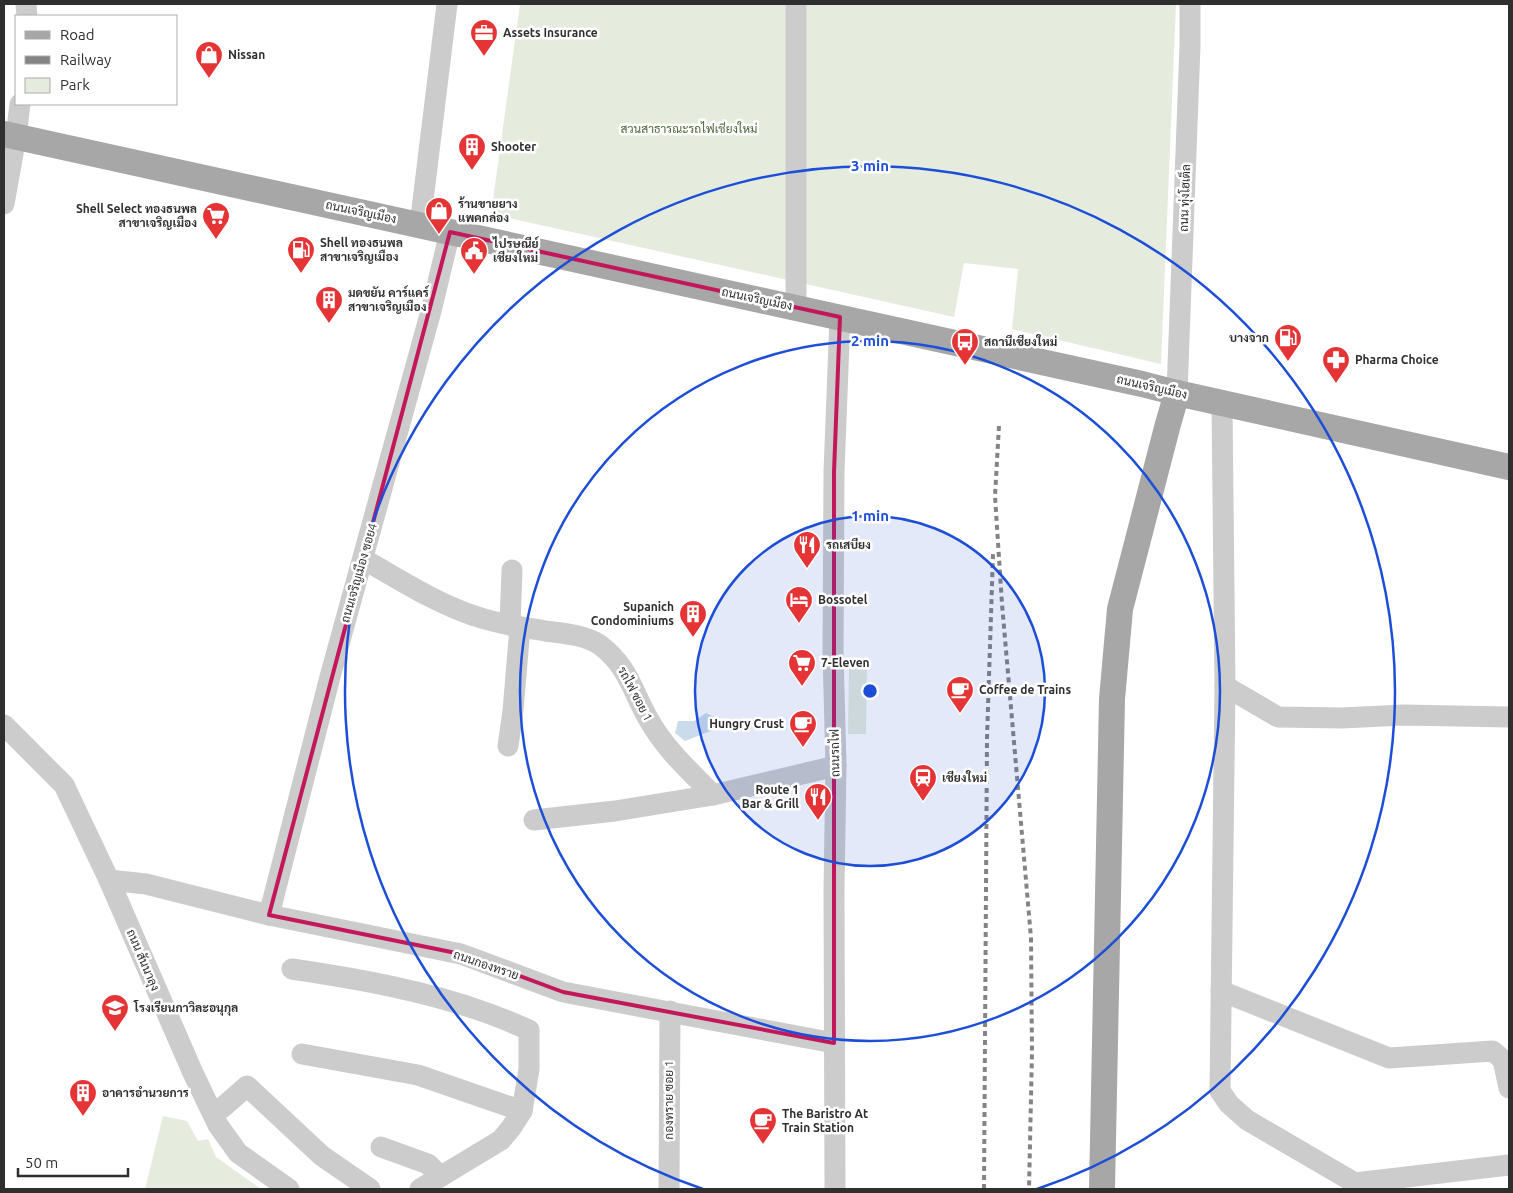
<svg xmlns="http://www.w3.org/2000/svg" width="1513" height="1193" font-family="Ubuntu,Sarabun,sans-serif">
  <rect width="100%" height="100%" fill="#fff"/>
  <g fill="#e5ecde">
    <path d="M520,4H1176L1161,364L1012,329L1018,269L964,263L954,317L491,214Z"/>
    <path d="M852,663L863,664L867,668L866,734H848L849,668Z"/>
    <path d="M163,1116L187,1121L198,1141L208,1139L216,1157L261,1189H145Z"/>
  </g>
  <path fill="#cadcec" d="M706,713L715,717L713,730L685,741L675,733L678,721H694Z"/>
  <g fill="none" stroke-linecap="round" stroke-linejoin="round">
    <g stroke="#ccc" stroke-width="21">
      <path d="M26,4L27,16"/>
      <path d="M4,204L16,137L20,104"/>
      <path d="M420,225L447,4"/>
      <path d="M796,308V4"/>
      <path d="M1177,393L1190,45V4"/>
      <path d="M1222,403L1225,686L1220,1091L1229,1104L1247,1120L1355,1183L1359,1189"/>
      <path d="M363,559C399,579 435,603 475,616C497,624 522,627 545,631C562,633 586,635 600,645C629,667 632,691 649,720C665,749 691,772 713,795"/>
      <path d="M510,625L512,570"/>
      <path d="M1225,686L1278,717L1342,718L1403,715L1509,717"/>
      <path d="M4,725L64,785L109,880L193,1073L218,1125L238,1153L289,1189"/>
      <path d="M508,746L513,711L520,627"/>
      <path d="M534,820L615,811L713,795L836,766"/>
      <path d="M109,880L146,884L269,915L461,954L563,992L834,1043"/>
      <path d="M269,915L331,673L431,311L450,232"/>
      <path d="M292,969C359,979 427,991 490,1014C503,1019 516,1024 529,1030V1069L522,1111L511,1128L501,1140L420,1189"/>
      <path d="M1221,991L1389,1058L1493,1051L1503,1060L1509,1088"/>
      <path d="M302,1054L418,1075L522,1111"/>
      <path d="M212,1112L222,1108L247,1086L322,1156L370,1189"/>
      <path d="M381,1147L428,1164L440,1176"/>
      <path d="M1355,1183L1509,1165"/>
      <path d="M669,1189L670,1011"/>
      <path d="M835,1189L834,889L836,766L833,652L834,472L840,317"/>
    </g>
    <g stroke="#a7a7a7" stroke-width="26">
      <path d="M4,134L1142,384L1177,393L1509,467"/>
      <path d="M1102,1189L1112,699L1120,609L1168,424L1177,393"/>
    </g>
    <g stroke="#848484" stroke-width="4" stroke-dasharray="5 4" stroke-linecap="butt">
      <path d="M999,426L995,496L1002,604L1031,938L1032,1052L1029,1189"/>
      <path d="M984,1189L987,738L993,554"/>
    </g>
  </g>
  <path fill="none" stroke="#c2185b" stroke-width="4" stroke-linejoin="round" d="M450,232L840,317L834,472V1043L563,992L461,954L269,915Z"/>
  <circle cx="870" cy="691" r="175" fill="#1d4ed8" fill-opacity=".12"/>
  <g fill="none" stroke="#1d4ed8" stroke-width="2.5">
    <circle cx="870" cy="691" r="175"/>
    <circle cx="870" cy="691" r="350"/>
    <path d="M703 1189A525 525 0 1 1 1037 1189"/>
  </g>
  <defs>
    <symbol id="office-pin" viewBox="-11 -11 22 30"><path d="M0 17L-7.5 6A9.5 9.5 0 1 1 7.5 6Z" fill="#e43435" stroke="#fff"/><path d="M-6-3h4V-5.5h4V-3h4V5H-6ZM-1-4.5V-3h2v-1.5ZM-6 0V1H6V0Z" fill="#fff"/></symbol>
    <symbol id="shop-pin" viewBox="-11 -11 22 30"><path d="M0 17L-7.5 6A9.5 9.5 0 1 1 7.5 6Z" fill="#e43435" stroke="#fff"/><path d="M-5-2.5h2.3a2.7 3.5 0 0 1 5.4 0H5L5.5 6h-11ZM-1.5-2.5h3a1.5 2.3 0 0 0-3 0Z" fill="#fff"/></symbol>
    <symbol id="building-pin" viewBox="-11 -11 22 30"><path d="M0 17L-7.5 6A9.5 9.5 0 1 1 7.5 6Z" fill="#e43435" stroke="#fff"/><path d="M-4-6H4V6H1V3H-1V6H-4ZM-2.5-4.3h1.7v1.8h-1.7ZM.8-4.3h1.7v1.8H.8ZM-2.5-1h1.7V.8h-1.7ZM.8-1h1.7V.8H.8Z" fill="#fff"/></symbol>
    <symbol id="supermarket-pin" viewBox="-11 -11 22 30"><path d="M0 17L-7.5 6A9.5 9.5 0 1 1 7.5 6Z" fill="#e43435" stroke="#fff"/><path d="M-6-5.5h2.5l.6 2H6L4.5 2H-2.5L-4.4-4H-6ZM-1.5 3.2a1.3 1.3 0 1 0 .1 0ZM3 3.2a1.3 1.3 0 1 0 .1 0Z" fill="#fff"/></symbol>
    <symbol id="fuel-pin" viewBox="-11 -11 22 30"><path d="M0 17L-7.5 6A9.5 9.5 0 1 1 7.5 6Z" fill="#e43435" stroke="#fff"/><path d="M-5.5-6h7V0h2V4h1.3V-2.5L3-4.5l.8-.8L6-3V5H2.5V1h-1V6h-7ZM-4.2-4.7v3.2H.2V-4.7Z" fill="#fff"/></symbol>
    <symbol id="civic-pin" viewBox="-11 -11 22 30"><path d="M0 17L-7.5 6A9.5 9.5 0 1 1 7.5 6Z" fill="#e43435" stroke="#fff"/><path d="M-.6-6.5H3V-4.5H.6V-3L4-1V1h2V6H-6V1h2V-1L-.6-3ZM-1.2 2.5V6h2.4V2.5Z" fill="#fff"/></symbol>
    <symbol id="bus-pin" viewBox="-11 -11 22 30"><path d="M0 17L-7.5 6A9.5 9.5 0 1 1 7.5 6Z" fill="#e43435" stroke="#fff"/><path d="M-5-6H5V4H4V6H2V4H-2V6H-4V4H-5ZM-3.5-4V0h7V-4ZM-3.5 1.2v1.5H-2V1.2ZM2 1.2v1.5H3.5V1.2Z" fill="#fff"/></symbol>
    <symbol id="pharmacy-pin" viewBox="-11 -11 22 30"><path d="M0 17L-7.5 6A9.5 9.5 0 1 1 7.5 6Z" fill="#e43435" stroke="#fff"/><path d="M-2-6h4v4h4v4h-4v4h-4v-4h-4v-4h4Z" fill="#fff"/></symbol>
    <symbol id="restaurant-pin" viewBox="-11 -11 22 30"><path d="M0 17L-7.5 6A9.5 9.5 0 1 1 7.5 6Z" fill="#e43435" stroke="#fff"/><path d="M-5-6h1v4h1v-4h1v4h1v-4h1v5L-1.5 .5V6h-2V.5L-5-1ZM5-6V6H3V1.5H1.5Q1.5-4 5-6Z" fill="#fff"/></symbol>
    <symbol id="hotel-pin" viewBox="-11 -11 22 30"><path d="M0 17L-7.5 6A9.5 9.5 0 1 1 7.5 6Z" fill="#e43435" stroke="#fff"/><path d="M-6-4.5h1.5V1H6V5H4.5V3h-9V5H-6ZM-4 0a1.8 1.8 0 1 1 3.6 0ZM.5 0V-2.5h3Q6-2.5 6 0Z" fill="#fff"/></symbol>
    <symbol id="cafe-pin" viewBox="-11 -11 22 30"><path d="M0 17L-7.5 6A9.5 9.5 0 1 1 7.5 6Z" fill="#e43435" stroke="#fff"/><path d="M-5.5-4.5H6V0H3Q3 3.5 0 3.5H-2.5Q-5.5 3.5-5.5 0ZM3-3.2v2h1.7v-2ZM-6 4.5H4V6H-6Z" fill="#fff"/></symbol>
    <symbol id="station-pin" viewBox="-11 -11 22 30"><path d="M0 17L-7.5 6A9.5 9.5 0 1 1 7.5 6Z" fill="#e43435" stroke="#fff"/><path d="M-3-6H3Q5-6 5-4V2Q5 4 3 4L4.5 6H3L1.5 4h-3L-3 6H-4.5L-3 4Q-5 4-5 2V-4Q-5-6-3-6ZM-3.5-4v3h7v-3ZM-3.5 1v1.5H-2V1ZM2 1v1.5H3.5V1Z" fill="#fff"/></symbol>
    <symbol id="school-pin" viewBox="-11 -11 22 30"><path d="M0 17L-7.5 6A9.5 9.5 0 1 1 7.5 6Z" fill="#e43435" stroke="#fff"/><path d="M0-5L7-2L0 1L-7-2ZM-4 1L0 2.5L4 1V4Q0 6-4 4Z" fill="#fff"/></symbol>
  </defs>
  <g fill-rule="evenodd">
    <use href="#office-pin" x="468" y="17" width="32" height="43"/>
    <use href="#shop-pin" x="193" y="39" width="32" height="43"/>
    <use href="#building-pin" x="456" y="131" width="32" height="43"/>
    <use href="#shop-pin" x="423" y="195" width="32" height="43"/>
    <use href="#supermarket-pin" x="200" y="200" width="32" height="43"/>
    <use href="#fuel-pin" x="285" y="234" width="32" height="43"/>
    <use href="#civic-pin" x="458" y="235" width="32" height="43"/>
    <use href="#building-pin" x="313" y="284" width="32" height="43"/>
    <use href="#fuel-pin" x="1272" y="322" width="32" height="43"/>
    <use href="#bus-pin" x="949" y="326" width="32" height="43"/>
    <use href="#pharmacy-pin" x="1320" y="344" width="32" height="43"/>
    <use href="#restaurant-pin" x="791" y="529" width="32" height="43"/>
    <use href="#hotel-pin" x="783" y="584" width="32" height="43"/>
    <use href="#building-pin" x="677" y="598" width="32" height="43"/>
    <use href="#supermarket-pin" x="786" y="647" width="32" height="43"/>
    <use href="#cafe-pin" x="944" y="674" width="32" height="43"/>
    <use href="#cafe-pin" x="787" y="708" width="32" height="43"/>
    <use href="#station-pin" x="907" y="762" width="32" height="43"/>
    <use href="#restaurant-pin" x="802" y="781" width="32" height="43"/>
    <use href="#school-pin" x="99" y="992" width="32" height="43"/>
    <use href="#building-pin" x="67" y="1077" width="32" height="43"/>
    <use href="#cafe-pin" x="747" y="1105" width="32" height="43"/>
  </g>
  <g text-anchor="middle" stroke-width="5" stroke-linejoin="round" paint-order="stroke">
    <g font-size="12" font-weight="bold" fill="#2f2f2f" stroke="#fff" text-anchor="start">
      <text x="503" y="37">Assets Insurance</text>
      <text x="228" y="59">Nissan</text>
      <text x="491" y="151">Shooter</text>
      <text x="458" y="208">ร้านขายยาง<tspan x="458" dy="14">แพคกล่อง</tspan></text>
      <text x="197" y="213" text-anchor="end">Shell Select ทองธนพล<tspan x="197" dy="14">สาขาเจริญเมือง</tspan></text>
      <text x="320" y="247">Shell ทองธนพล<tspan x="320" dy="14">สาขาเจริญเมือง</tspan></text>
      <text x="493" y="248">ไปรษณีย์<tspan x="493" dy="14">เชียงใหม่</tspan></text>
      <text x="348" y="297">มดขยัน คาร์แคร์<tspan x="348" dy="14">สาขาเจริญเมือง</tspan></text>
      <text x="1269" y="342" text-anchor="end">บางจาก</text>
      <text x="984" y="346">สถานีเชียงใหม่</text>
      <text x="1355" y="364">Pharma Choice</text>
      <text x="826" y="549">รถเสบียง</text>
      <text x="818" y="604">Bossotel</text>
      <text x="674" y="611" text-anchor="end">Supanich<tspan x="674" dy="14">Condominiums</tspan></text>
      <text x="821" y="667">7-Eleven</text>
      <text x="979" y="694">Coffee de Trains</text>
      <text x="784" y="728" text-anchor="end">Hungry Crust</text>
      <text x="942" y="782">เชียงใหม่</text>
      <text x="799" y="794" text-anchor="end">Route 1<tspan x="799" dy="14">Bar &amp; Grill</tspan></text>
      <text x="134" y="1012">โรงเรียนกาวิละอนุกุล</text>
      <text x="102" y="1097">อาคารอำนวยการ</text>
      <text x="782" y="1118">The Baristro At<tspan x="782" dy="14">Train Station</tspan></text>
    </g>
    <g font-size="12" fill="#4f6b3d" stroke="#fff">
      <text x="689" y="133">สวนสาธารณะรถไฟเชียงใหม่</text>
    </g>
    <g font-size="12" fill="#2f2f2f" stroke="#fff">
      <text transform="translate(1185 198) rotate(-88)" y="4">ถนน ทุ่งโฮเต็ล</text>
      <text transform="translate(361 212) rotate(12)" y="4">ถนนเจริญเมือง</text>
      <text transform="translate(757 299) rotate(12)" y="4">ถนนเจริญเมือง</text>
      <text transform="translate(1152 387) rotate(13)" y="4">ถนนเจริญเมือง</text>
      <text transform="translate(359 573) rotate(-74)" y="4">ถนนเจริญเมือง ซอย4</text>
      <text transform="translate(635 694) rotate(62)" y="4">รถไฟ ซอย 1</text>
      <text transform="translate(835 753) rotate(-91)" y="4">ถนนรถไฟ</text>
      <text transform="translate(143 960) rotate(67)" y="4">ถนน สันนาลุง</text>
      <text transform="translate(486 965) rotate(19)" y="4">ถนนกองทราย</text>
      <text transform="translate(669 1100) rotate(-90)" y="4">กองทราย ซอย 1</text>
    </g>
  </g>
  <circle cx="870" cy="691" r="8" fill="#1d4ed8" stroke="#fff" stroke-width="2.5"/>
  <g font-size="15" text-anchor="middle" font-weight="bold" fill="#1d4ed8" stroke="#fff" stroke-width="5" stroke-linejoin="round" paint-order="stroke">
    <text x="870" y="171">3 min</text>
    <text x="870" y="346">2 min</text>
    <text x="870" y="521">1 min</text>
  </g>
  <rect width="1513" height="1193" fill="none" stroke="#2f2f2f" stroke-width="10"/>
  <rect x="15" y="15" width="162" height="90" fill="#ffffff" stroke="#acacac"/>
  <rect x="25" y="31" width="25" height="8" fill="#a7a7a7" stroke="#acacac"/>
  <text x="60" y="40" font-size="15" fill="#2f2f2f">Road</text>
  <rect x="25" y="56" width="25" height="8" fill="#848484" stroke="#acacac"/>
  <text x="60" y="65" font-size="15" fill="#2f2f2f">Railway</text>
  <rect x="25" y="78" width="25" height="15" fill="#e5ecde" stroke="#acacac"/>
  <text x="60" y="90" font-size="15" fill="#2f2f2f">Park</text>
  <path d="M18 1168v8h110v-8" fill="none" stroke="#2f2f2f" stroke-width="2.5"/>
  <text x="25" y="1168" font-size="15" fill="#2f2f2f" stroke="#ffffff" stroke-width="4" paint-order="stroke">50 m</text>
</svg>
